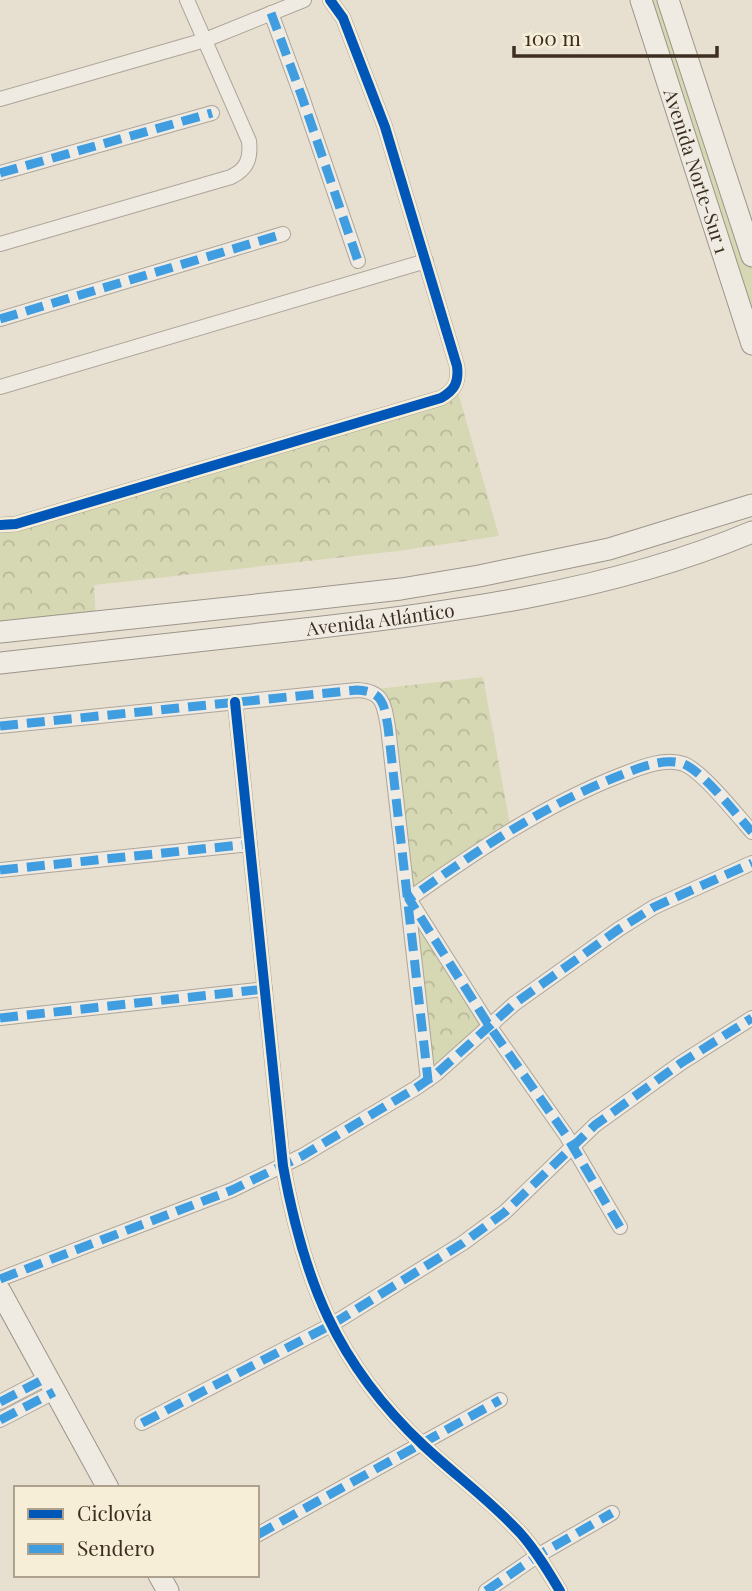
<svg xmlns="http://www.w3.org/2000/svg" width="752" height="1591" font-family="'Playfair Display',serif">
  <defs>
    <pattern id="park-crowns" width="20" height="18" patternUnits="userSpaceOnUse" patternTransform="scale(1.75)"><rect width="20" height="18" fill="#d6d7b3"/><path d="M2 6a3 3 0 1 1 6 0M12 15a3 3 0 1 1 6 0" fill="none" stroke="#b9b99a"/></pattern>
  </defs>
  <rect width="100%" height="100%" fill="#e7e0d1"/>
  <path fill="#d6d7b3" d="M641,0H668L752,256V344Z"/>
  <g fill="url(#park-crowns)">
    <path d="M456,385L499,536L398,551L94,585L96,622L0,632V525L441,398Z"/>
    <path d="M483,677L511,830L409,899L490,1027L428,1080L388,727L368,690Z"/>
  </g>
  <g fill="none" stroke-linecap="round" stroke-linejoin="round">
    <defs>
      <g id="street">
        <path d="M271,13L302,97L358,261"/>
        <path d="M0,99L205,40L304,0"/>
        <path d="M0,173L212,113"/>
        <path d="M0,244L231,177C247,169 251,159 249,141L187,0"/>
        <path d="M0,319L283,234"/>
        <path d="M0,387L426,261"/>
        <path d="M0,525L16,524L441,398C455,390 459,382 457,366L385,127L343,18L330,0"/>
        <path d="M235,702L283,1166C304,1281 336,1363 423,1445C455,1475 491,1501 521,1534C536,1551 548,1571 560,1591"/>
        <path d="M0,726L357,690C383,691 384,704 388,727L428,1080"/>
        <path d="M0,870L250,844"/>
        <path d="M0,1018L265,989"/>
        <path d="M620,1227L566,1135L490,1027L409,899C476,851 544,805 621,775C639,768 664,757 684,764C703,772 737,815 752,832"/>
        <path d="M0,1279L232,1190L302,1156L416,1088L436,1074L514,1004L619,929L654,907L752,863"/>
        <path d="M0,1402L46,1378"/>
        <path d="M0,1420L54,1392"/>
        <path d="M142,1423L331,1325L463,1243L505,1212L595,1125L681,1063L752,1018"/>
        <path d="M257,1535L500,1400"/>
        <path d="M486,1591L537,1556L612,1513"/>
      </g>
      <g id="secondary">
        <path id="s1" d="M641,0L752,344"/>
        <path d="M668,0L752,256"/>
        <path d="M0,632L303,600L401,589L479,576L609,549L752,505"/>
        <path id="s2" d="M0,663C99,652 197,641 296,630C448,613 610,592 752,532"/>
        <path d="M0,1291L108,1488"/>
        <path d="M159,1575L168,1591"/>
      </g>
    </defs>
    <use href="#street" stroke="#ada599" stroke-width="16"/>
    <use href="#secondary" stroke="#9c958a" stroke-width="23"/>
    <use href="#street" stroke="#efebe3" stroke-width="14"/>
    <use href="#secondary" stroke="#efebe3" stroke-width="21"/>
    <g stroke="#3f9de0" stroke-width="9" stroke-dasharray="18 9" stroke-linecap="butt">
      <path d="M271,13L302,97L358,261"/>
      <path d="M0,173L212,113"/>
      <path d="M0,319L283,234"/>
      <path d="M0,726L357,690C383,691 384,704 388,727L428,1080"/>
      <path d="M0,870L250,844"/>
      <path d="M0,1018L265,989"/>
      <path d="M620,1227L566,1135L490,1027L409,899C476,851 544,805 621,775C639,768 664,757 684,764C703,772 737,815 752,832"/>
      <path d="M0,1279L232,1190L302,1156L416,1088L436,1074L514,1004L619,929L654,907L752,863"/>
      <path d="M0,1402L46,1378"/>
      <path d="M0,1420L54,1392"/>
      <path d="M142,1423L331,1325L463,1243L505,1212L595,1125L681,1063L752,1018"/>
      <path d="M257,1535L500,1400"/>
      <path d="M486,1591L537,1556L612,1513"/>
    </g>
    <defs>
      <g id="cycleway">
        <path d="M0,525L16,524L441,398C455,390 459,382 457,366L385,127L343,18L330,0"/>
        <path d="M235,702L283,1166C304,1281 336,1363 423,1445C455,1475 491,1501 521,1534C536,1551 548,1571 560,1591"/>
      </g>
    </defs>
    <use href="#cycleway" stroke="#f7eed8" stroke-width="15"/>
    <use href="#cycleway" stroke="#0057b8" stroke-width="10"/>
  </g>
  <g text-anchor="middle" stroke-width="5" stroke-linejoin="round" paint-order="stroke">
    <g font-size="19" fill="#3d2e20" stroke="#f7eed8">
      <text dy="7" stroke="none"><textPath href="#s1" startOffset="180">Avenida Norte-Sur 1</textPath></text>
      <text dy="7" stroke="none"><textPath href="#s2" startOffset="383">Avenida Atlántico</textPath></text>
    </g>
  </g>
  <rect x="14" y="1486" width="245" height="91" fill="#f7eed8" stroke="#ada18e" stroke-width="2"/>
  <rect x="28" y="1509" width="35" height="10" fill="#0057b8" stroke="#ada18e" stroke-width="2"/>
  <text x="77" y="1521" font-size="21" fill="#3d2e20">Ciclovía</text>
  <rect x="28" y="1544" width="35" height="10" fill="#3f9de0" stroke="#ada18e" stroke-width="2"/>
  <text x="77" y="1556" font-size="21" fill="#3d2e20">Sendero</text>
  <path d="M514 46v10h203v-10" fill="none" stroke="#3d2e20" stroke-width="3.5"/>
  <text x="524" y="46" font-size="21" fill="#3d2e20" stroke="#f7eed8" stroke-width="5" paint-order="stroke">100 m</text>
</svg>
